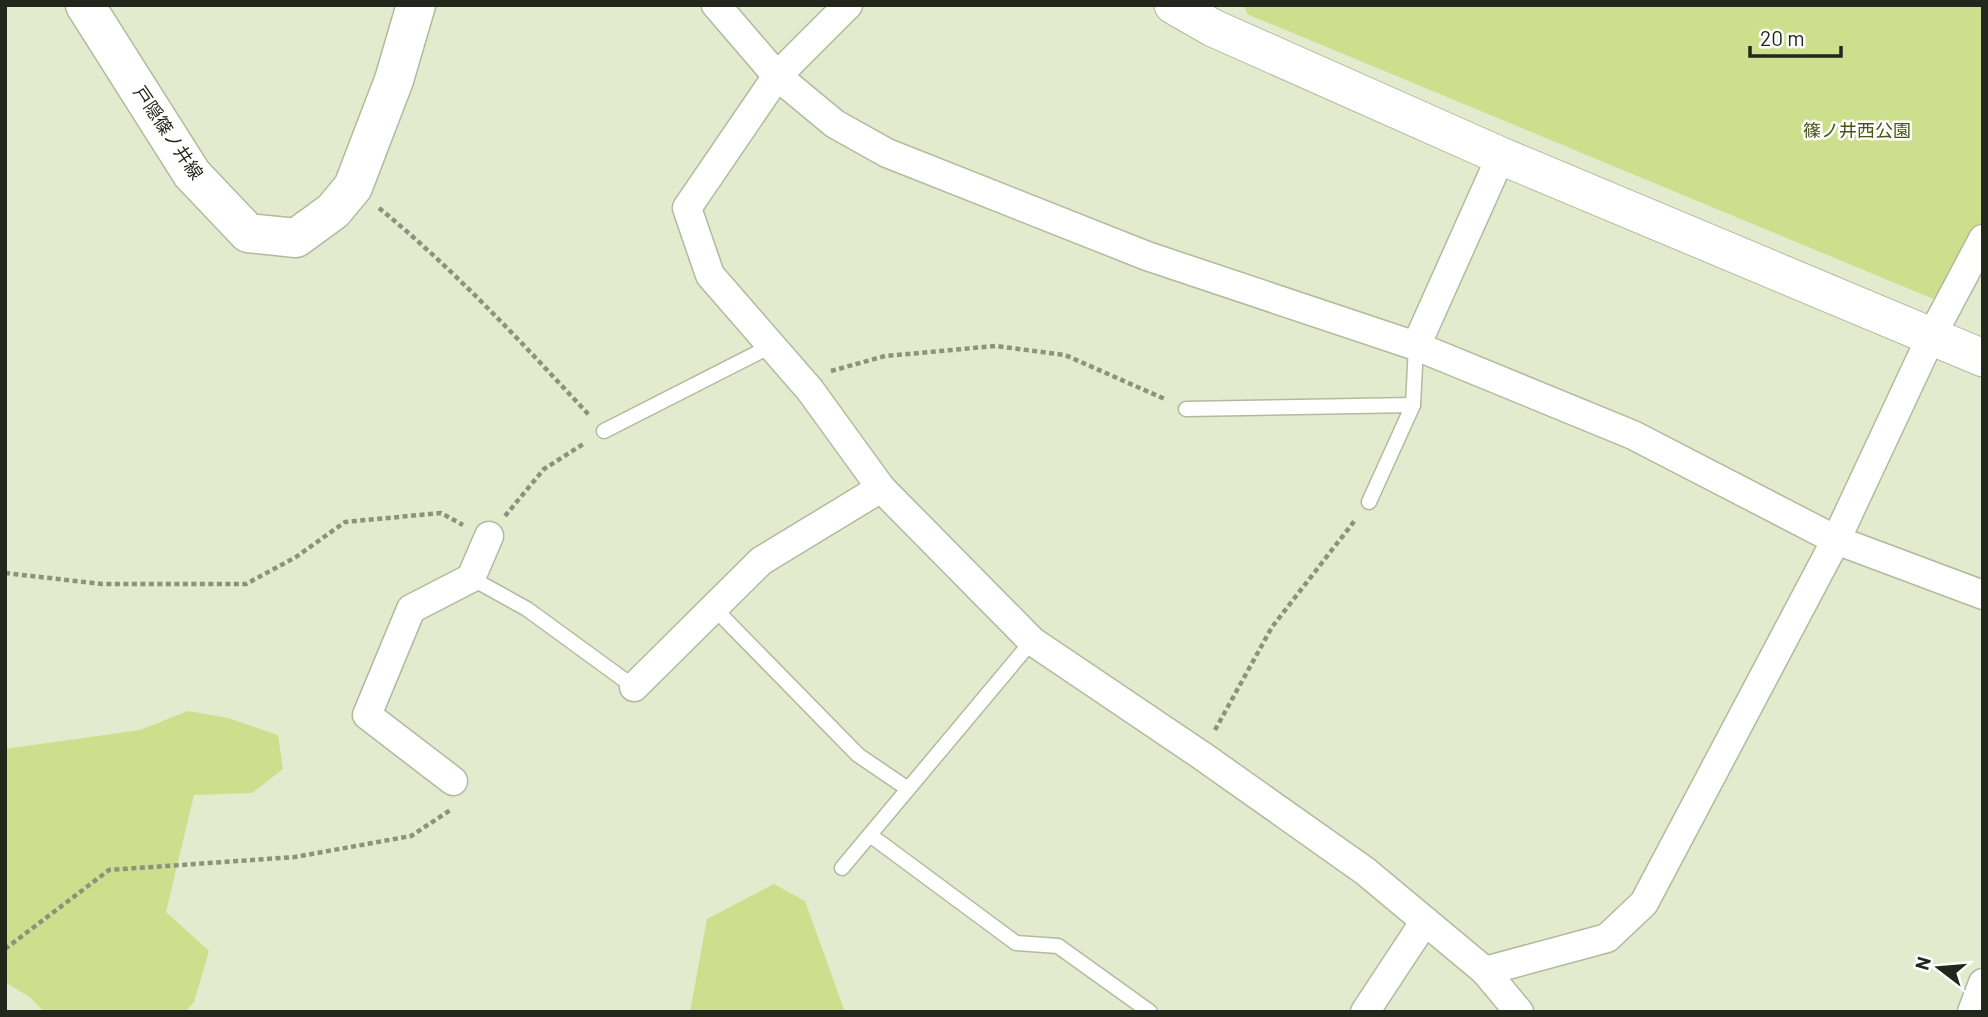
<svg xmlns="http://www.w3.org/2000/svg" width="1988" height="1017" font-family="Barlow,'Noto Sans JP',sans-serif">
  <rect width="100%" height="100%" fill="#e3eacd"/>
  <g fill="#cddf8d">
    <path d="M1244,5H1983V224L1954,294L1936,300L1247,14Z"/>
    <path d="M188,711L228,718L278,735L283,769L252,793L194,795L166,912L209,951L194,1002L185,1012H44L31,998L5,982V749L140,730Z"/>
    <path d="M774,884L805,901L845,1012H690L707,919Z"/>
  </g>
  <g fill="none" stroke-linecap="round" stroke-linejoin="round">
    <defs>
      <g id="service">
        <path d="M1186,409L1413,405"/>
        <path d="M604,431L771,346"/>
        <path d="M1369,502L1413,405L1416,346"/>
        <path d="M471,578L527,609L634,687"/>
        <path d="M714,608L858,755L908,789"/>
        <path d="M870,835L1016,943L1058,946L1150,1012"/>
        <path d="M842,868L1032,641"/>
      </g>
      <g id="minor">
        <path d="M716,5L777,76L835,124L887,153L1147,256L1416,346L1633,435L1836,540L1983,595"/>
        <path d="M848,5L777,76L687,208L710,275L810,390L881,488L1032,641L1201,755L1365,871L1485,971L1519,1012"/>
        <path d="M1416,346L1501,156"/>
        <path d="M634,687L761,561L881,488"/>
        <path d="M453,781L367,715L411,609L471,578L489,536"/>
        <path d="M1485,971L1607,938L1644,903L1836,540L1931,337L1983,239"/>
        <path d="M1365,1012L1425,921"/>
        <path d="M1972,1012L1983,983"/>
      </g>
      <path id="tertiary" d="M1173,5L1213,28L1501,156L1983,358"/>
      <path id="primary" d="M85,5L192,174L248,233L296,238L333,211L353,187L394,80L416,5"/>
    </defs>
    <use href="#service" stroke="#b2ba9e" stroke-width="17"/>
    <use href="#minor" stroke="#b2ba9e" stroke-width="31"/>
    <use href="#tertiary" stroke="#b2ba9e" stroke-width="39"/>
    <use href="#primary" stroke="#b2ba9e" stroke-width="41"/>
    <g stroke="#8d927d" stroke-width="4.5" stroke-dasharray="5 3.5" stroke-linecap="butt">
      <path d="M379,208C455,270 522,343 589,415"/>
      <path d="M831,371L885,356L996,346L1065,355L1167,400"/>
      <path d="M505,516L544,469L585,443"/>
      <path d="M5,573L102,584H246L296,557L345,522L441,513L463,525"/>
      <path d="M1215,730L1272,627L1356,519"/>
      <path d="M5,949L109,870L295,857L411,836L452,809"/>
    </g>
    <use href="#service" stroke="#fff" stroke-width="14"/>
    <use href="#minor" stroke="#fff" stroke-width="28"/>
    <use href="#tertiary" stroke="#fff" stroke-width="37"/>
    <use href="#primary" stroke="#fff" stroke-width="38"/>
  </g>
  <g text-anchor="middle" stroke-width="5" stroke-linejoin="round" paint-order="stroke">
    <g font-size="18" fill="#4a5611" stroke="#fff">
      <text x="1857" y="137">篠ノ井西公園</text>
    </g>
    <g font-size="18" fill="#23261b" stroke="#fff">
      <text transform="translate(168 133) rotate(56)" y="6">戸隠篠ノ井線</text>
    </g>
  </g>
  <rect width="1988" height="1017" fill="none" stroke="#23261b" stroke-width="14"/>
  <g transform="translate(1939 968) rotate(286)" stroke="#ffffff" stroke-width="5" paint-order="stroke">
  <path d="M0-5L12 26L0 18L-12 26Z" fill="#23261b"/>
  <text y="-10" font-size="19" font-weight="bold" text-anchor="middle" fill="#23261b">N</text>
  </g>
  <path d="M1750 46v10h91v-10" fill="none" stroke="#23261b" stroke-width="3.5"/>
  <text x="1760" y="46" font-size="21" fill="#23261b" stroke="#ffffff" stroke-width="5" paint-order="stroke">20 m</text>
</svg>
